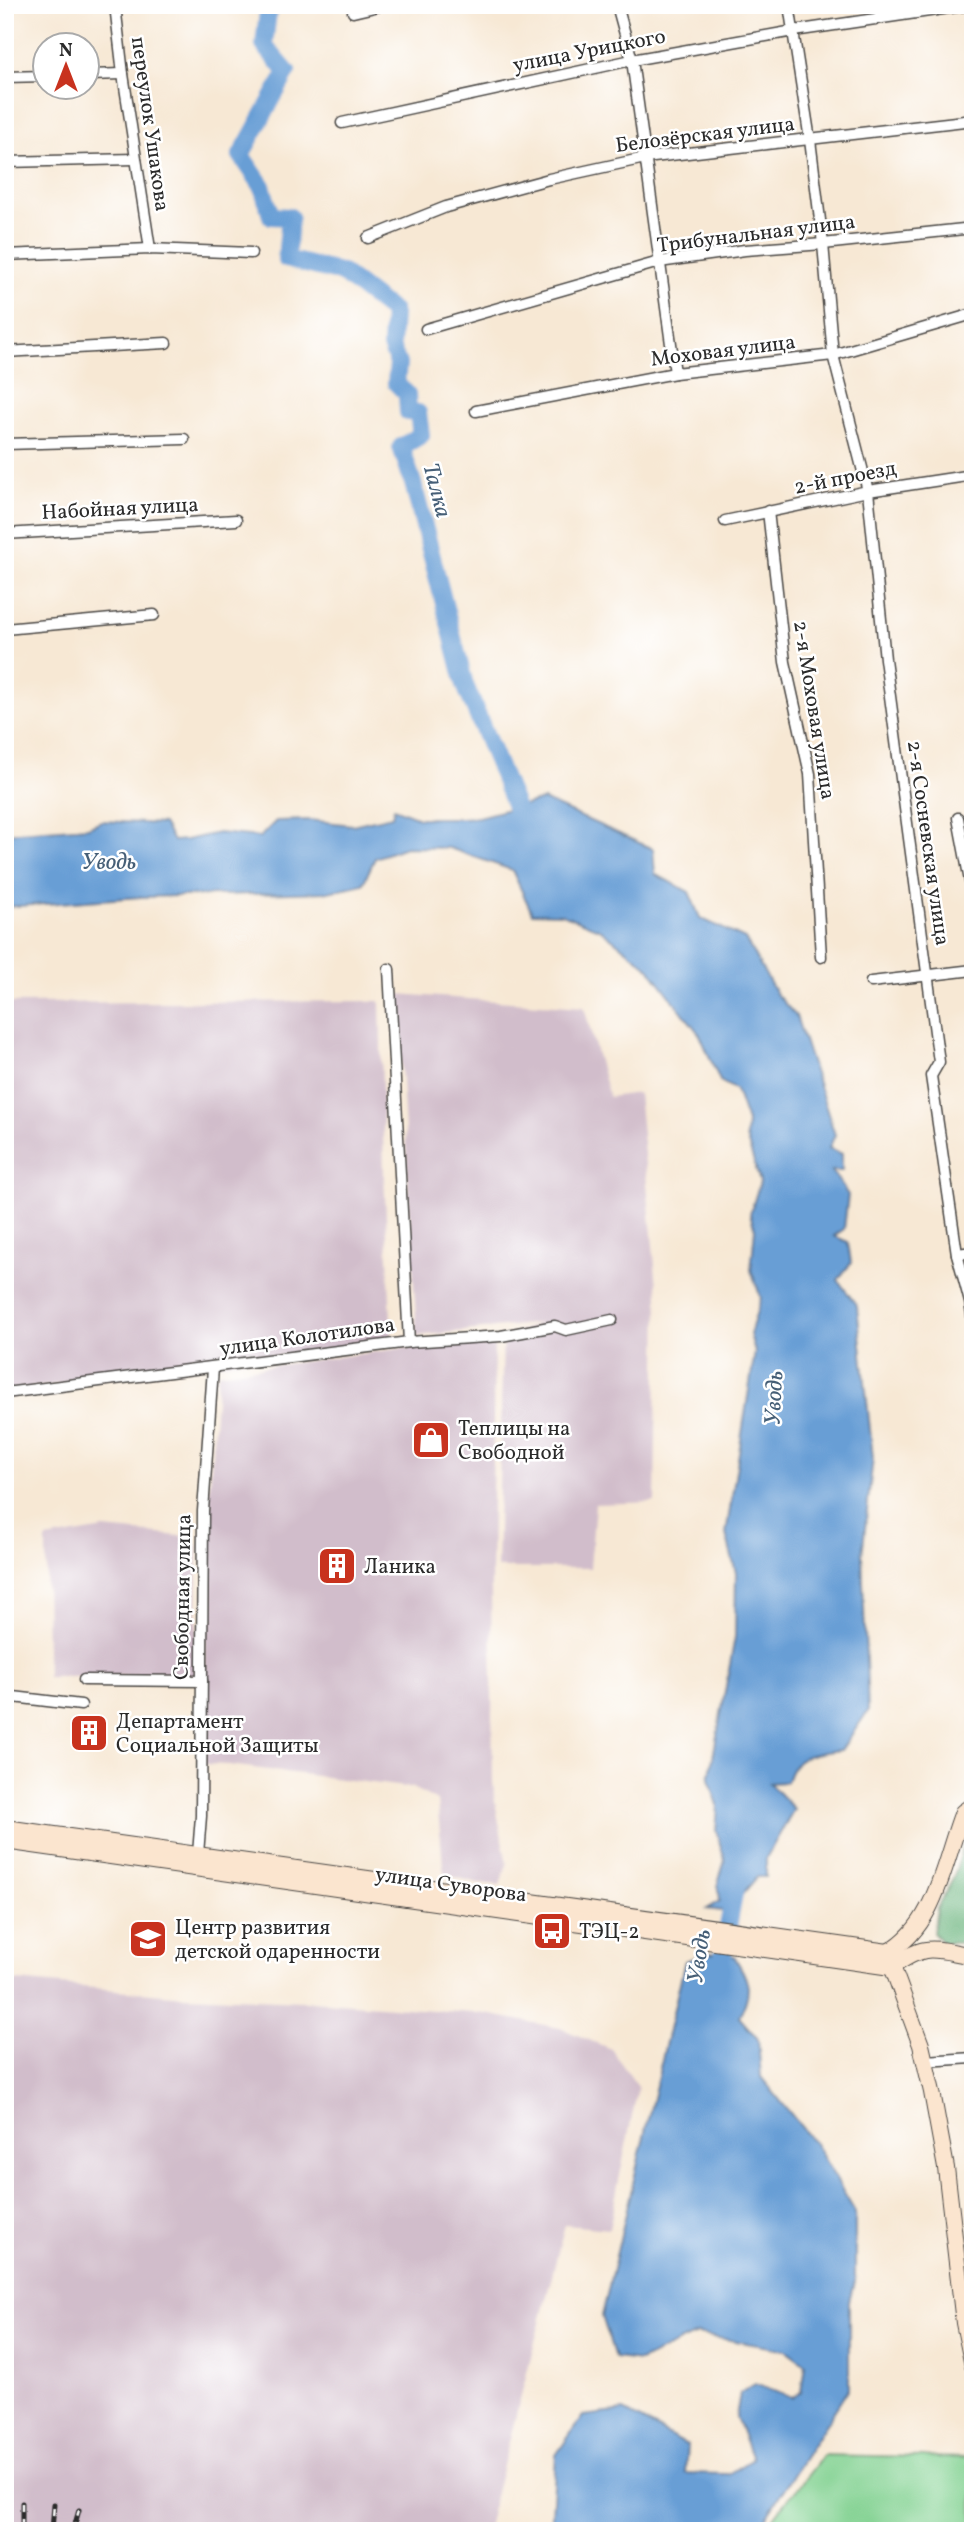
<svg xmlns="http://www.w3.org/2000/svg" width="978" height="2536" font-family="Vollkorn,serif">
  <rect width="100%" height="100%" fill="#fff"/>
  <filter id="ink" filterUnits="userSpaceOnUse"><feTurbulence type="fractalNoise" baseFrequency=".0143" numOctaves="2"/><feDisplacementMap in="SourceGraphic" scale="14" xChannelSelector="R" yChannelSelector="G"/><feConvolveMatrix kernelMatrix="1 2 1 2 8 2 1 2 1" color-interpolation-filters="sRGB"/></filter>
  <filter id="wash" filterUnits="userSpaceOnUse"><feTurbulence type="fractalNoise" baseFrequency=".00686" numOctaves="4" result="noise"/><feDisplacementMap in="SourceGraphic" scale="28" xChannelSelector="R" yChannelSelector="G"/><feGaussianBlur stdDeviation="1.57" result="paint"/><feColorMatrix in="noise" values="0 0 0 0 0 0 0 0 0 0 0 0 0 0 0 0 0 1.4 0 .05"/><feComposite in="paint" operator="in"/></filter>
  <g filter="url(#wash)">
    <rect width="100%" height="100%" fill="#f7e8d4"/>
    <g fill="#d1bdcb">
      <path d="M397,994L584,1007L609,1097L638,1093L658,1296L655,1502L595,1504L590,1568H497L503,1337L541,1323L417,1336Z"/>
      <path d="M380,1001L384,1174L392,1341L5,1391V1003Z"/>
      <path d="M494,1342L491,1585L493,1781L495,1802L507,1864L500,1885L478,1883L444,1874L437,1801L413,1788L229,1765L204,1764L208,1510L218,1373L404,1348Z"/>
      <path d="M104,1529L191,1537L198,1548L196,1675L47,1677L46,1539Z"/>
      <path d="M5,1980L184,1996L325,2002L486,2014L560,2028L611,2049L638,2087L609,2229L565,2225L486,2531H5Z"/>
    </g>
    <path fill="#82d191" stroke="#567e5e" stroke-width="2" d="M823,2455L973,2458V2531H765C781,2503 805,2482 823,2455Z"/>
    <path fill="#69b37b" stroke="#4a6f53" stroke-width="2" d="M973,1818V1943H943L933,1933L937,1908L953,1879Z"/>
    <g fill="#689ed5" stroke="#4a6480" stroke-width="2">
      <path d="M543,800L653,849L655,874L689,892L700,918L745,939L777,995L796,1016L835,1135L829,1148L842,1154V1171H832L848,1195L844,1229L834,1236L848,1242L851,1263L838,1280L857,1306L873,1458L862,1555L868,1711L841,1750C814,1754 795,1752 787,1782L769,1783L794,1809L766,1858V1877H757L740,1897L738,1913L707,1909L720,1901L718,1883L725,1860L716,1831L718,1805L709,1779L735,1637L736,1573L726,1534L755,1352L750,1334L761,1298L751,1270L755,1229L750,1214L760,1182L746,1137L747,1122L736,1090L720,1081L700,1035L647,966L601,930L562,914L532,913L512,870L449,848L405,847L375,858L363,884L328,892L141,897L5,907V833L88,827L101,821L163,824L173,841L186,840L218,833L260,837L276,821L309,820L352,825L392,816L394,808L419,818H461L478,817Z"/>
      <path d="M709,1953L734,1956C750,1982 753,1990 739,2017L758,2039L761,2077L816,2145L855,2212V2278L849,2302V2388L757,2531H551L556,2455L583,2416L624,2411L687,2445L685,2473L728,2474L752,2459L736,2417L740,2393L755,2384L792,2398L801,2392L805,2364L786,2350L696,2334L640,2361L615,2358L602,2316L685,1961Z"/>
    </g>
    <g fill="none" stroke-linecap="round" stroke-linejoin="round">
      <g stroke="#689ed5" stroke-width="18">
        <path d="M273,5L268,12L264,45L287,72L241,155L262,186L271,216L290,217L286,259L342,273L393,312L391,346L398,364L396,383L407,394L408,412L418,413L421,435L401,447L413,483L465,685L524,828"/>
        <path d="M719,1978L735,1888"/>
      </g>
    </g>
  </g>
  <g filter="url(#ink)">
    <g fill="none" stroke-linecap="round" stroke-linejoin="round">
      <defs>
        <g id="street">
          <path d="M115,5L123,74L150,249"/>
          <path d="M617,5L632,60L675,373"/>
          <path d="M789,5L810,140L823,244L833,355L868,491L885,659L939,1062L931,1076L957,1254L970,1302L973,1322"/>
          <path d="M353,12L383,5"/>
          <path d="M88,75L123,74"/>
          <path d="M5,77L46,76"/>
          <path d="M342,123L632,60L794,31L970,5"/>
          <path d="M5,162L135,159"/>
          <path d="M368,238L446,207L549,179L645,158L973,120"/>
          <path d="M5,255L150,249L251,253"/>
          <path d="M426,329L659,262L745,250L823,244L973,228"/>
          <path d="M5,352L166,343"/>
          <path d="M476,411L675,373L833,355L973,314"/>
          <path d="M5,444L184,439"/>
          <path d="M768,511L785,662L810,774L821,957"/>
          <path d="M725,521L868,491L973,475"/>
          <path d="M5,534L236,520"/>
          <path d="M5,629L154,615"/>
          <path d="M958,818L973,897"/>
          <path d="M389,969L409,1342"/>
          <path d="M871,982L973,970"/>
          <path d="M957,1254L973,1252"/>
          <path d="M5,1393L409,1342L501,1336L555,1326L566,1330L612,1320"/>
          <path d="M84,1680L202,1681"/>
          <path d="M5,1696L81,1705"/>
          <path d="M198,1854L201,1816L203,1511L213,1368"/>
          <path d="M925,2061L973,2058"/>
        </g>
        <g id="secondary">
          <path d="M5,1828L888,1952"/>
          <path d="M5,1841L891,1967"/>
          <path d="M888,1952C937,1925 944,1860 963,1812L973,1805"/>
          <path d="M889,1958L921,2045L932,2092L946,2168L964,2323L973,2366"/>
          <path d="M891,1967C928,1942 931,1949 973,1956"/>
        </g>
      </defs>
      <use href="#street" stroke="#4a4744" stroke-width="13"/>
      <use href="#secondary" stroke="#4a4744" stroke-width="18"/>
      <use href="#street" stroke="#fff" stroke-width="10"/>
      <use href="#secondary" stroke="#fbe5cf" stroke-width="16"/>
      <defs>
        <g id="rail">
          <path d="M22,2503V2531"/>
          <path d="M52,2531L54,2504"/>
          <path d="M73,2531L79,2510"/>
        </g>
      </defs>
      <use href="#rail" stroke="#2b2b2b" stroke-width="5"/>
      <use href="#rail" stroke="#fff" stroke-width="2.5" stroke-dasharray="8" stroke-linecap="butt"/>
    </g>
  </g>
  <defs>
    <symbol id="shop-square" viewBox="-11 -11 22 22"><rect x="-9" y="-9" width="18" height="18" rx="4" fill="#c8321e" stroke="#fff"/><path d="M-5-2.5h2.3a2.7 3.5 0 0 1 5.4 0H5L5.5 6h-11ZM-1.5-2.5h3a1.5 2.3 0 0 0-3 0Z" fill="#fff"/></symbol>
    <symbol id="building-square" viewBox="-11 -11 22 22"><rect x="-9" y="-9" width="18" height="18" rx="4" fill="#c8321e" stroke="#fff"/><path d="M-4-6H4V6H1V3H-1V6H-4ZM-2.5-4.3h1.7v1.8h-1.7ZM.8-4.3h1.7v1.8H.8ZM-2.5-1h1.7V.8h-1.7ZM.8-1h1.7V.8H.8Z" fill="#fff"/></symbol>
    <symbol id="bus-square" viewBox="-11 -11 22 22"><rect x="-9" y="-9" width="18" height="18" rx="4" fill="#c8321e" stroke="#fff"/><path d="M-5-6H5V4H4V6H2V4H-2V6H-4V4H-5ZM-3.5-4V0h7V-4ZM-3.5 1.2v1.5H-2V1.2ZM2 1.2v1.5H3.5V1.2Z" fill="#fff"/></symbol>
    <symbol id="school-square" viewBox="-11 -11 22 22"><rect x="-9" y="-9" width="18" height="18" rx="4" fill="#c8321e" stroke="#fff"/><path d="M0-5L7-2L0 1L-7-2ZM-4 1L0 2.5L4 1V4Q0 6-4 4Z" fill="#fff"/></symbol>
  </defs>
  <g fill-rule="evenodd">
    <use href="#shop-square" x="409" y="1418" width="44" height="44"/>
    <use href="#building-square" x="315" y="1544" width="44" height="44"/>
    <use href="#building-square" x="67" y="1711" width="44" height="44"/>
    <use href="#bus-square" x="530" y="1909" width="44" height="44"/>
    <use href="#school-square" x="126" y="1917" width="44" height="44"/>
  </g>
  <g text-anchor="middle" stroke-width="5" stroke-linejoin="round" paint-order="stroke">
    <g font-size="21" fill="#2b2b2b" stroke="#fff">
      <text transform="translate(589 50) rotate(-11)" y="7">улица Урицкого</text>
      <text transform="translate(151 124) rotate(82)" y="7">переулок Ушакова</text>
      <text transform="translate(705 134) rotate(-7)" y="7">Белозёрская улица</text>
      <text transform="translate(756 233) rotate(-7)" y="7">Трибунальная улица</text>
      <text transform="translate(723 350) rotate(-7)" y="7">Моховая улица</text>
      <text transform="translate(845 477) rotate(-11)" y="7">2-й проезд</text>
      <text transform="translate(120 508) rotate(-3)" y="7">Набойная улица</text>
      <text transform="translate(815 710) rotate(81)" y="7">2-я Моховая улица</text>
      <text transform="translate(929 843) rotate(82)" y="7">2-я Сосневская улица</text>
      <text transform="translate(307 1336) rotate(-8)" y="7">улица Колотилова</text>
      <text transform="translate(182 1597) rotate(-89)" y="7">Свободная улица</text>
      <text transform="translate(451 1884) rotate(8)" y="7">улица Суворова</text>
    </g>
    <g font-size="21" fill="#2b2b2b" stroke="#fff" text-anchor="start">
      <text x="458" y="1435">Теплицы на<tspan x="458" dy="24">Свободной</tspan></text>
      <text x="364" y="1573">Ланика</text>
      <text x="116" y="1728">Департамент<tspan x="116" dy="24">Социальной Защиты</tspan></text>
      <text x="175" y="1934">Центр развития<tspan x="175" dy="24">детской одаренности</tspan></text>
      <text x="579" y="1938">ТЭЦ-2</text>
    </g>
    <g font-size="23" font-style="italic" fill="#465f77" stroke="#fff">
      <text transform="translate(438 490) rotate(75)" y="8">Талка</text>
      <text x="109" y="869">Уводь</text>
      <text transform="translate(773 1398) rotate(-87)" y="8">Уводь</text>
      <text transform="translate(698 1956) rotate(-81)" y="8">Уводь</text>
    </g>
  </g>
  <rect width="978" height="2536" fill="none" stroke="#fff" stroke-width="28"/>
  <g transform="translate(66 66)"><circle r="33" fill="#ffffff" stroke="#aaaaaa" stroke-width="2"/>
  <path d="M0-5L12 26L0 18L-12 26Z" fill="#c8321e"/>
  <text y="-10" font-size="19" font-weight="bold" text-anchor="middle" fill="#2b2b2b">N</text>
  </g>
</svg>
